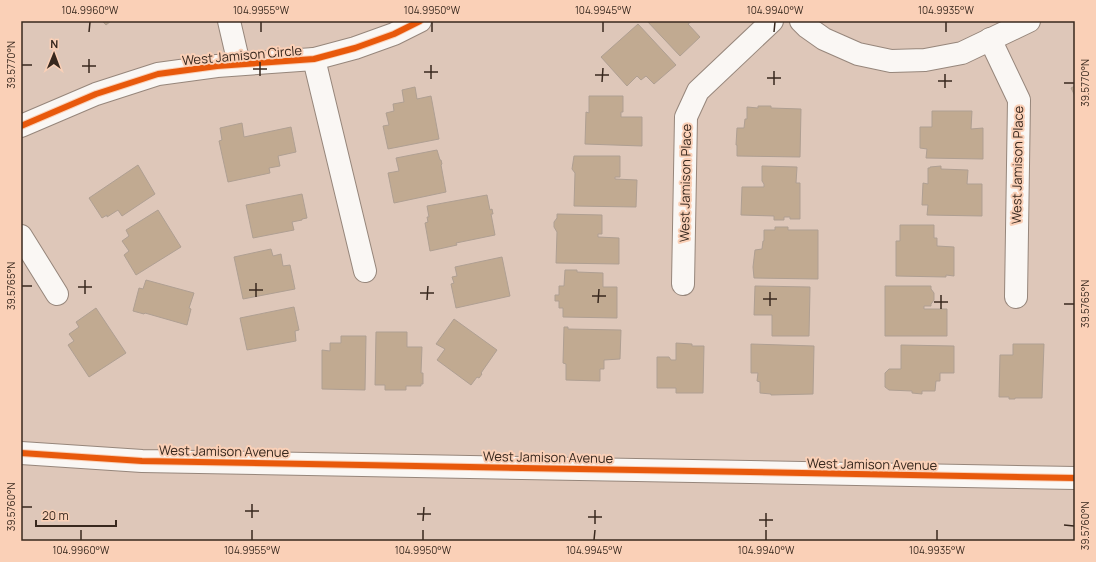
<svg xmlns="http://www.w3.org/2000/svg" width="1096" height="562" font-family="Manrope,sans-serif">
  <rect width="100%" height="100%" fill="#dec7b9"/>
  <g fill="#c1aa91" stroke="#af9f92">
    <path d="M102,21H111L106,25Z"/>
    <path d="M647,21H692L688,24L700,37L680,56Z"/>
    <path d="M638,24L676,65L654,84L646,76L641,80L637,76L627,86L601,57Z"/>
    <path d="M1075,86V96L1071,88Z"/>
    <path d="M415,87L417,99L431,96L439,139L388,149L383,126L389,125L386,113L394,111L393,104L404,102L402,90Z"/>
    <path d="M589,96H623V112H621V117H642V146L585,144L586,112L589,113Z"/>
    <path d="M758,106H771V108L801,109L800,157L737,156V145H736L737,128H744L745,119H747V107L758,108Z"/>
    <path d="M932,111H972L971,129L983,128V159L926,158L927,149L920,148V127H932Z"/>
    <path d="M242,123L244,137L291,127L296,152L278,156L280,166L269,168L270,173L228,182L219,141L222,140L220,128Z"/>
    <path d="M437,150L440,160H441L442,164L441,165L446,192L394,203L388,173L399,171L396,158Z"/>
    <path d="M574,156H620V177H615V179L637,180L636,207L574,206L575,173L572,169Z"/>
    <path d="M138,165L155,194L122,216L118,210L107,217V215L102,218L89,198Z"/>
    <path d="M762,166L797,167L796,183H800V219H790V217H784V220H774V216L741,215L742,187H764V184L762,181Z"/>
    <path d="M941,166V169L968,170L967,184H982V216L927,215L928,205H922L923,183L928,184V168H930V167Z"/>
    <path d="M302,194L307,218L302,219V220L292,222L294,230L253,238L246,205Z"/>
    <path d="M487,195L490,210L492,209L493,214H491L495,235L456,243L457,245L430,251L425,223L428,222L427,217H429L427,206Z"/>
    <path d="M158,210L181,247L136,275L124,255L129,251L122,241L129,236L126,230Z"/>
    <path d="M557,214L602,215V234H598V237L619,238V264L556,263L557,232L554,227V222L557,218Z"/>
    <path d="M900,225H934V238H937V246L954,247V276L946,275V277L896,276V241H900Z"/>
    <path d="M775,227H788V230H818V279L754,278L753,267L755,250L762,249L763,241H764V230H775Z"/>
    <path d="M271,249L273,256L281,254L283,266L290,265L295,289L243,299L234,257Z"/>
    <path d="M502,257L510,296L456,308L451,284L454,283L452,277L457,276L455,267Z"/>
    <path d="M565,270H577V272L603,273V287H617V318L563,317V308H559V301H555V295H559V286H564Z"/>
    <path d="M146,280L194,293L189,308L191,309L187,325L145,313L144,314L133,311L139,288L143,289Z"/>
    <path d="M755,286L810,287L809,336H772V315H754Z"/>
    <path d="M885,286H931V289L934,293V300L931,304V306H924V309H947V336H885Z"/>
    <path d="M294,307L299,330L295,331L296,341L247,350L240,318Z"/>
    <path d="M96,308L126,353L89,377L68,345L74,341L69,334L79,327L76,322Z"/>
    <path d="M454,319L497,350L481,373L482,374L479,378L477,377L471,385L437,360L445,349L436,344Z"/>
    <path d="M564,327H568V329L621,330L620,359L604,360V369H600V381L566,380V364L563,363Z"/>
    <path d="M376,332H407V347H422L421,373H423V384H421V386H406V390H385V385H375Z"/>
    <path d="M341,336H366L365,390L322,389V350L330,351V343H341Z"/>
    <path d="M676,343L692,344V346H704L703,393H676V388H657V357H669L671,360H676Z"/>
    <path d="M751,344L814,346L813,394L771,395V394L760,393V382L757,381L758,373H751Z"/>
    <path d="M1013,344H1044L1042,398H1015V399H1009V397H999L1000,355H1013Z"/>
    <path d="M901,345L954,346V373H940V381H936L935,391H922V394L912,393V391L889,390L885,387V373L889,369H901Z"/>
  </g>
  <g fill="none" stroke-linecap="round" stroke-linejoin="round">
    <defs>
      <g id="street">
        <path d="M229,21L239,64"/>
        <path d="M801,21L807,27L824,39L858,54L891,61L925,60L962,53L1029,21"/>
        <path d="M990,39L1019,100L1016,297"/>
        <path d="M314,59L365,271"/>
        <path d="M21,126L96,94L158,74L217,66L314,59L355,48L394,34L420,21"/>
        <path d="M21,236L57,294"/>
        <path d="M683,284L686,117L698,91L772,21"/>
        <path d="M21,453L142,461L1075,478"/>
      </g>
    </defs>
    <use href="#street" stroke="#96867b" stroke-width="24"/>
    <use href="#street" stroke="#faf7f4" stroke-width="22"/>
    <defs>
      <g id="cycleway">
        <path d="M21,126L96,94L158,74L217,66L314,59L355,48L394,34L420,21"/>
        <path d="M21,453L142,461L1075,478"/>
      </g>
    </defs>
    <use href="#cycleway" stroke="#fad0b7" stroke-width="8"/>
    <use href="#cycleway" stroke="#e8590c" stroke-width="6"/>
  </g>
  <path fill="none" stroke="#38281e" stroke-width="1.5" d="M89,32L90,22M261,32V22M432,32V22M603,32V22M774,32L775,22M946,32V22M22,65H32M82,66H96M253,69H267M424,72H438M89,73V59M595,75H609M260,76V62M767,78H781M431,79V65M938,81H952M602,82L603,68M1064,83H1074M774,85V71M945,88V74M22,286H32M78,287H92M249,290H263M420,293H434M85,294V280M592,296H606M256,297V283M763,299H777M427,300L428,286M934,302H948M598,303L599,289M1064,304H1074M770,306V292M941,309V295M22,507H32M245,511H259M417,514H431M588,517H602M252,518V504M759,520H773M423,521L424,507M595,524V510M1064,525L1074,526M766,527V513M81,540V530M252,540V530M423,540V530M594,540L595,530M766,540V530M937,540V530"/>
  <g text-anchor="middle" stroke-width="4" stroke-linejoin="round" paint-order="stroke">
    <g font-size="13" fill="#38281e" stroke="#fad0b7">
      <text transform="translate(242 55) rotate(-5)" y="5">West Jamison Circle</text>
      <text transform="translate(1017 165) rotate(-89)" y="5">West Jamison Place</text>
      <text transform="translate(685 183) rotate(-89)" y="5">West Jamison Place</text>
      <text transform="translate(224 451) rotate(1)" y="5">West Jamison Avenue</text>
      <text transform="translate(548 457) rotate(1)" y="5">West Jamison Avenue</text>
      <text transform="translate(872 464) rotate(1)" y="5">West Jamison Avenue</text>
    </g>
  </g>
  <rect width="1096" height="562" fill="none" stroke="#fad0b7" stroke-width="44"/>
  <g transform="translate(54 54) rotate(1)" stroke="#fad0b7" stroke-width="3" paint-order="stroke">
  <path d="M0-3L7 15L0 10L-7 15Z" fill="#38281e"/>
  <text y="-6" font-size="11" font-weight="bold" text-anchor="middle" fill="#38281e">N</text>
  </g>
  <path d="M36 520v6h80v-6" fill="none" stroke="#38281e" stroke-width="2"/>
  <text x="42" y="520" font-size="12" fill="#38281e" stroke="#fad0b7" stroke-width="3" paint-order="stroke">20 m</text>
  <rect x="22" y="22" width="1052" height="518" fill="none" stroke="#38281e" stroke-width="1.5"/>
  <g font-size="10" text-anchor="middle" fill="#38281e">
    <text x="90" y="14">104.9960°W</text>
    <text x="261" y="14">104.9955°W</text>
    <text x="432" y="14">104.9950°W</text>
    <text x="603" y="14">104.9945°W</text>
    <text x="775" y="14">104.9940°W</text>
    <text x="946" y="14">104.9935°W</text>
    <text transform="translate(11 65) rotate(-90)" y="4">39.5770°N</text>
    <text transform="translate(1085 83) rotate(-90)" y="4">39.5770°N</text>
    <text transform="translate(11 286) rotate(-90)" y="4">39.5765°N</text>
    <text transform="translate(1085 304) rotate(-90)" y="4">39.5765°N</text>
    <text transform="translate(11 507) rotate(-90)" y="4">39.5760°N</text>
    <text transform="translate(1085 526) rotate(-90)" y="4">39.5760°N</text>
    <text x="81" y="554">104.9960°W</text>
    <text x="252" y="554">104.9955°W</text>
    <text x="423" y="554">104.9950°W</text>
    <text x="594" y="554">104.9945°W</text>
    <text x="766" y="554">104.9940°W</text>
    <text x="937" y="554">104.9935°W</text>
  </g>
</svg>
